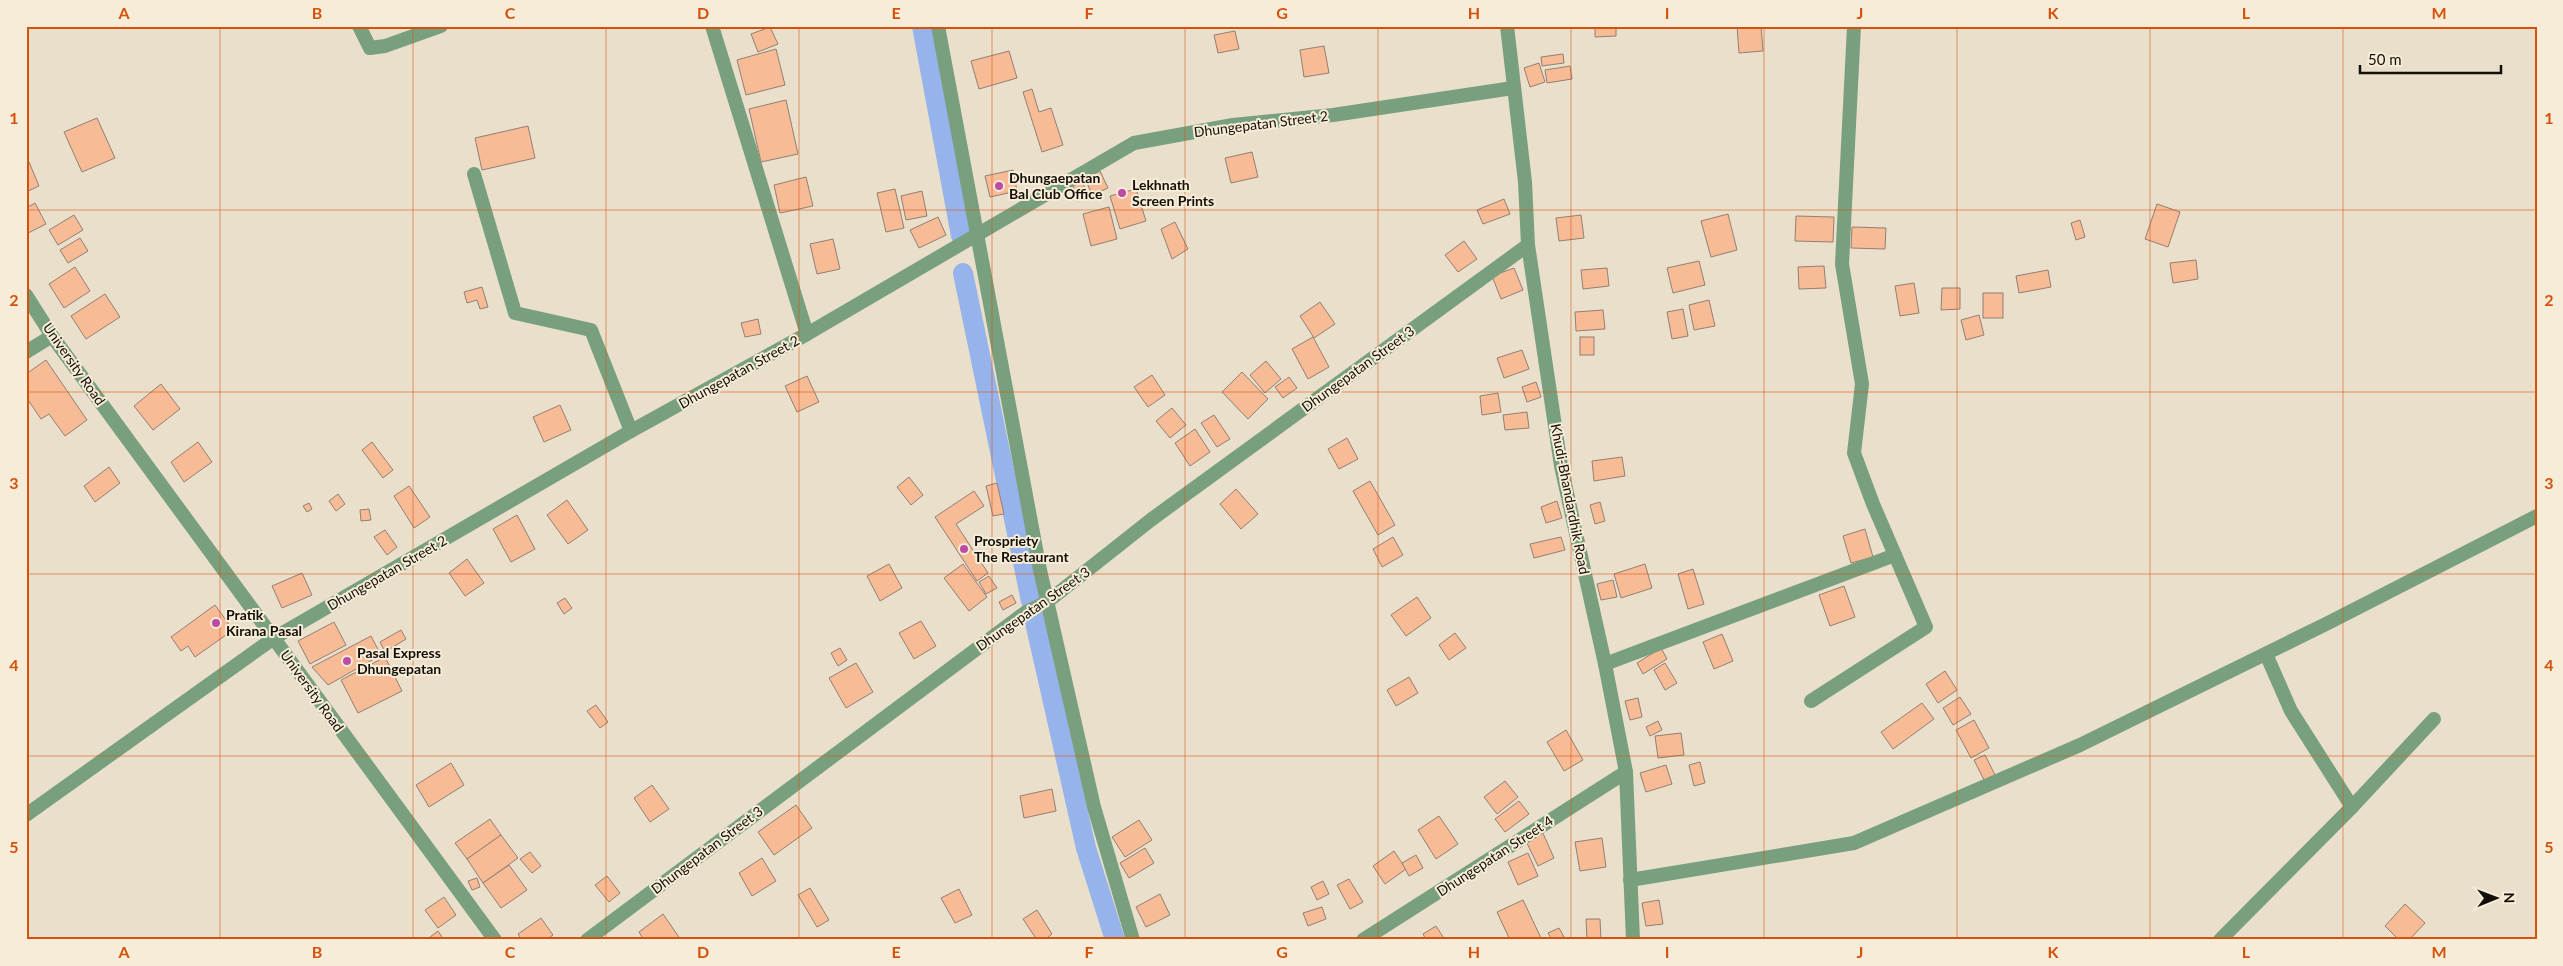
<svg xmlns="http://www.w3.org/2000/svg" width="2563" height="966" font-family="Lato,sans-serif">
  <rect width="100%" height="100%" fill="#eadfca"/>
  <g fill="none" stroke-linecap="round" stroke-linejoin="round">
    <g stroke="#96b4eb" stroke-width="20">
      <path d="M922,26L961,236"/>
      <path d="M963,273L1031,601"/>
      <path d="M1034,618L1086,848L1115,940"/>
    </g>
  </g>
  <g fill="#f7bb95" stroke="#937f73">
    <path d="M1595,26H1616V36L1595,37Z"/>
    <path d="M1737,26H1761L1763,51L1739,53Z"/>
    <path d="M770,27L778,44L758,52L751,34Z"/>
    <path d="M1235,31L1239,49L1218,53L1214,35Z"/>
    <path d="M1324,46L1329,73L1304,77L1300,50Z"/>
    <path d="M776,49L785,85L746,95L737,60Z"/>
    <path d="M1009,51L1017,78L979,89L971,61Z"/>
    <path d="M1563,54L1564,63L1542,66L1541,57Z"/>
    <path d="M1539,63L1545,82L1530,87L1524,68Z"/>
    <path d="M1570,66L1572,79L1547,83L1545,70Z"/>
    <path d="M1032,89L1039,112L1051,108L1063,145L1042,152L1023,92Z"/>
    <path d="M786,100L798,154L761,162L749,109Z"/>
    <path d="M97,118L115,158L82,172L64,132Z"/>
    <path d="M528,126L535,158L482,170L475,138Z"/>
    <path d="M1252,152L1258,177L1231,183L1225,158Z"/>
    <path d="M29,162L39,186L26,192V163Z"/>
    <path d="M1013,170L1017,191L990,197L985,176Z"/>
    <path d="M1100,171L1108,188L1092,195L1085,178Z"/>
    <path d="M806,177L813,206L780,213L774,185Z"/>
    <path d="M1082,180L1088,197L1078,201L1072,183Z"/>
    <path d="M895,189L904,228L886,232L877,193Z"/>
    <path d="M1136,189L1146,221L1120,229L1110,196Z"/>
    <path d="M922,191L927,216L906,220L901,196Z"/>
    <path d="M1504,199L1510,214L1483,224L1477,210Z"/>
    <path d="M35,203L46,224L26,234V208Z"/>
    <path d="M2157,204L2180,212L2168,247L2145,239Z"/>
    <path d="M1109,207L1117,239L1091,246L1083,214Z"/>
    <path d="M1728,214L1737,250L1711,257L1701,221Z"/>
    <path d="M74,215L83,230L58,245L49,230Z"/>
    <path d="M1581,215L1584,238L1559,241L1556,218Z"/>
    <path d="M1796,216L1834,217L1833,242L1795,241Z"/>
    <path d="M938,217L946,235L919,248L910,230Z"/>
    <path d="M2080,220L2085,237L2076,240L2071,223Z"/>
    <path d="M1175,222L1188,249L1172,259L1161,229Z"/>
    <path d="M1852,227L1886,228L1885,249L1851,248Z"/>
    <path d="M80,238L88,251L68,263L60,250Z"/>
    <path d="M833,239L840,269L817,274L810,244Z"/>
    <path d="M1464,241L1477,259L1458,272L1445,255Z"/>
    <path d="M2196,260L2198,279L2173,283L2170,263Z"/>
    <path d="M1699,261L1705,285L1673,293L1667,268Z"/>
    <path d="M1824,266L1826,288L1799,289L1798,267Z"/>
    <path d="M75,267L90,291L64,308L49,284Z"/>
    <path d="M1514,268L1523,290L1501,299L1492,276Z"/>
    <path d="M1607,268L1609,286L1583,289L1581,270Z"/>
    <path d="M2048,270L2051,287L2019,293L2016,276Z"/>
    <path d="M1914,283L1919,313L1900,316L1895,286Z"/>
    <path d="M482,287L488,307L480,309L477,300L467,303L464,292Z"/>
    <path d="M1942,288H1960V309L1941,310Z"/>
    <rect x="1983" y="293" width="20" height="25"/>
    <path d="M105,294L120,317L86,339L71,316Z"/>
    <path d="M1709,300L1715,326L1694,330L1689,305Z"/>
    <path d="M1320,302L1335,324L1314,338L1300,316Z"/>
    <path d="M1683,309L1688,336L1672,339L1667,312Z"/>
    <path d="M1603,310L1605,329L1576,331L1575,312Z"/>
    <path d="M1979,315L1984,335L1966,340L1961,320Z"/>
    <path d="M758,319L761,334L745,337L741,323Z"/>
    <path d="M1313,337L1329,367L1308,379L1292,349Z"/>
    <rect x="1580" y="337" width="14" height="18"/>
    <path d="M1522,350L1529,369L1504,378L1497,358Z"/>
    <path d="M46,360L87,420L65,436L49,414L41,419L26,397V374Z"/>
    <path d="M1266,361L1281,379L1265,393L1250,375Z"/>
    <path d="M1242,372L1268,399L1248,419L1222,392Z"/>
    <path d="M1152,375L1165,395L1148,407L1134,387Z"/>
    <path d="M807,376L819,402L797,412L785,386Z"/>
    <path d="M1289,377L1297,388L1283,398L1275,387Z"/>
    <path d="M1536,382L1541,397L1527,402L1522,387Z"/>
    <path d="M161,384L180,409L153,430L134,406Z"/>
    <path d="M1498,393L1501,412L1482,415L1480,396Z"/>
    <path d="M560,405L571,430L544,442L533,417Z"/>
    <path d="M1172,408L1186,425L1170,438L1156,421Z"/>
    <path d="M1527,412L1529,428L1505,430L1503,415Z"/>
    <path d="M1214,415L1230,439L1217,447L1201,423Z"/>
    <path d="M1195,429L1210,452L1190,466L1175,443Z"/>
    <path d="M1347,438L1358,459L1339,469L1328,449Z"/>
    <path d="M198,442L212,462L184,482L171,462Z"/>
    <path d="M372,442L393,470L383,478L362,450Z"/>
    <path d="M1622,457L1625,476L1594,481L1592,461Z"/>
    <path d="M109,467L120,483L95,502L84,486Z"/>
    <path d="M909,477L923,495L911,505L897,487Z"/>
    <path d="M1370,481L1395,525L1378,535L1353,491Z"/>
    <path d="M997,483L1004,514L993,516L986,486Z"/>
    <path d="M409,486L430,517L414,528L394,496Z"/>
    <path d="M1236,489L1258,514L1241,529L1220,504Z"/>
    <path d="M974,491L984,506L956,524L988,573L977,581L935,517Z"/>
    <path d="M338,494L345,504L336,511L329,501Z"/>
    <path d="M567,500L588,530L568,544L547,515Z"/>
    <path d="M1557,501L1562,518L1546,523L1541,507Z"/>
    <path d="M1600,502L1605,521L1595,524L1590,505Z"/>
    <path d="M309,503L312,509L307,512L303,506Z"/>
    <path d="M369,509L371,520L361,521L360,510Z"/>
    <path d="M517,515L535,549L511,562L493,529Z"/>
    <path d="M1865,529L1873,557L1851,563L1843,536Z"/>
    <path d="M385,530L397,547L387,555L374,537Z"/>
    <path d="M1393,537L1403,555L1382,567L1373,549Z"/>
    <path d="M1561,537L1565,550L1534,558L1530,544Z"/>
    <path d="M467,559L484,583L465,596L449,573Z"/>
    <path d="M889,564L902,588L880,601L867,576Z"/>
    <path d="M963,564L987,597L969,611L944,578Z"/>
    <path d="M1645,564L1652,588L1621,598L1614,574Z"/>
    <path d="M1693,569L1704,604L1688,609L1678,574Z"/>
    <path d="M302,573L312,595L282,608L272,586Z"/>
    <path d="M989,576L997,588L986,594L979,582Z"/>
    <path d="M1613,580L1617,597L1601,600L1597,584Z"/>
    <path d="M1844,586L1855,617L1830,626L1819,595Z"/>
    <path d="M1012,595L1016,603L1003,610L999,602Z"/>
    <path d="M1417,597L1431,618L1406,636L1391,615Z"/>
    <path d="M565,598L572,608L564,614L557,603Z"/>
    <path d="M215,605L233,630L195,657L188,646L181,651L171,637Z"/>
    <path d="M921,621L936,646L914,659L899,633Z"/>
    <path d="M334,622L346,645L310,664L298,641Z"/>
    <path d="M401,630L406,639L385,652L380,642Z"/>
    <path d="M1455,633L1466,648L1449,660L1439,645Z"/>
    <path d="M1722,634L1733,661L1714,669L1703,642Z"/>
    <path d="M371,636L381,655L328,685L312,667Z"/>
    <path d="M840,648L847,660L838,666L831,653Z"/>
    <path d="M1661,648L1667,659L1643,674L1637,663Z"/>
    <path d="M385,657L402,691L358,713L341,680Z"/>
    <path d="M856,663L873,692L846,708L829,678Z"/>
    <path d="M1665,663L1677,683L1665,690L1654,670Z"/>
    <path d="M1945,671L1957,690L1938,703L1926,684Z"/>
    <path d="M1409,677L1418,693L1396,706L1387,690Z"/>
    <path d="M1960,697L1971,714L1953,725L1943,708Z"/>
    <path d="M1638,698L1642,717L1630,720L1625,701Z"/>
    <path d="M1922,703L1934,719L1893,749L1881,732Z"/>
    <path d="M596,705L608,722L600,728L587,711Z"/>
    <path d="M1974,720L1989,748L1971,758L1956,730Z"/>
    <path d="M1658,721L1662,730L1650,736L1646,727Z"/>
    <path d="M1566,730L1583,760L1564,771L1547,742Z"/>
    <path d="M1681,733L1684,755L1658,758L1655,736Z"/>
    <path d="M1985,755L1996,777L1985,782L1974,760Z"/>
    <path d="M1700,762L1705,783L1694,786L1689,765Z"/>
    <path d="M451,763L464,785L429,807L416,785Z"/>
    <path d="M1666,765L1672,784L1646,792L1640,773Z"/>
    <path d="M1505,781L1518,797L1497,814L1484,797Z"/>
    <path d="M652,785L669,809L650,822L634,798Z"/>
    <path d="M1052,789L1056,811L1024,818L1020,796Z"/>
    <path d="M1519,801L1529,814L1505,832L1495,819Z"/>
    <path d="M796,805L812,828L774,855L758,832Z"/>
    <path d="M1439,816L1458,844L1436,859L1418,830Z"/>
    <path d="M490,819L501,835L467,859L455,843Z"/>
    <path d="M1139,820L1152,840L1125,857L1112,837Z"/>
    <path d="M1542,831L1554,858L1538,866L1525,839Z"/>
    <path d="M501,835L518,858L483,883L467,859Z"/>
    <path d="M1602,838L1606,867L1580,871L1575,842Z"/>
    <path d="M1145,848L1154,863L1129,878L1120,863Z"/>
    <path d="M1394,851L1406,869L1385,884L1373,866Z"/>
    <path d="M530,852L541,866L532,873L520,859Z"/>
    <path d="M1528,853L1538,876L1518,885L1508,862Z"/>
    <path d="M1416,855L1423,868L1409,876L1402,863Z"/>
    <path d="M762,858L776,881L752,896L739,873Z"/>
    <path d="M509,865L527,890L501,908L483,883Z"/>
    <path d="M607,876L620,893L609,902L595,885Z"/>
    <path d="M477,878L480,887L472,890L468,881Z"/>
    <path d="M1349,879L1363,902L1350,909L1337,885Z"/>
    <path d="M1323,881L1329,894L1317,900L1311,887Z"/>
    <path d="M810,888L829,920L817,927L798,895Z"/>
    <path d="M959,889L972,915L955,923L941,898Z"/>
    <path d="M1160,894L1170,915L1146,927L1136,907Z"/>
    <path d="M444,897L456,915L438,928L425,910Z"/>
    <path d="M1523,900L1541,938L1537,940H1510L1497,912Z"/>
    <path d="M1659,900L1663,924L1646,926L1642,903Z"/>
    <path d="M2405,904L2425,923L2409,940H2399L2385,926Z"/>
    <path d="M1322,907L1326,919L1308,926L1303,913Z"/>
    <path d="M1037,910L1052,934L1044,940H1037L1023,919Z"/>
    <path d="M663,914L681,940H644L639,932Z"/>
    <path d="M541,918L553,935L546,940H522L518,934Z"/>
    <path d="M1586,919H1600L1601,940H1587Z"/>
    <path d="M1436,926L1445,940H1426L1423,934Z"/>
    <path d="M1559,928L1564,937L1552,940L1548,933Z"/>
    <path d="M438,931L444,940H426Z"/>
  </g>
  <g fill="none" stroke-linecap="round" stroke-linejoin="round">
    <g stroke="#78a07f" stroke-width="14">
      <path d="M359,26L370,48L385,46L441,26"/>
      <path d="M712,26L807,334"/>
      <path d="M938,26L1040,570L1094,807L1133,940"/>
      <path d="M1507,26L1525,182L1528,245L1561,466L1605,664L1626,772L1633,940"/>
      <path d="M474,174L515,313L591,330L631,431"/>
      <path d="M26,295L52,336L495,940"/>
      <path d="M26,352L52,336"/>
      <path d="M2266,654L2291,711L2352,807L2434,719"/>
      <path d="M1605,664L1895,555"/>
      <path d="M1811,701L1926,627L1873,504L1854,453L1862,384L1842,264L1854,26"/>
      <path d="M26,815L274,638L631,431L807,334L1134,143L1233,125L1333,115L1513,88"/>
      <path d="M1630,880L1854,843L2080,745L2328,623L2537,516"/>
      <path d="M587,940L1026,612L1047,602L1152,519L1528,245"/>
      <path d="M1363,940L1626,772"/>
      <path d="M2220,940L2352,807"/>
    </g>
  </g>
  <path fill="none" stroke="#d3520c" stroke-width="1" stroke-opacity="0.55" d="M220,26V940M413,26V940M606,26V940M799,26V940M992,26V940M1185,26V940M1378,26V940M1571,26V940M1764,26V940M1957,26V940M2150,26V940M2343,26V940M26,210H2537M26,392H2537M26,574H2537M26,756H2537"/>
  <g fill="#bd4ba6" stroke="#f7ecd7" stroke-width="2">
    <circle cx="999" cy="186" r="5"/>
    <circle cx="1122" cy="193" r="5"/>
    <circle cx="964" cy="549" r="5"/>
    <circle cx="216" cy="623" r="5"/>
    <circle cx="347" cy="661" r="5"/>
  </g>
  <g text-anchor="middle" stroke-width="4" stroke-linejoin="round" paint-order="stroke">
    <g font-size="14" fill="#120f08" stroke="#f7ecd7">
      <text transform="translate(1261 124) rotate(-7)" y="5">Dhungepatan Street 2</text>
      <text transform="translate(74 364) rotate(55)" y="5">University Road</text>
      <text transform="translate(1358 369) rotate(-36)" y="5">Dhungepatan Street 3</text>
      <text transform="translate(739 372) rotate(-29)" y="5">Dhungepatan Street 2</text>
      <text transform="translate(1570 499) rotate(79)" y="5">Khudi-Bhandardhik Road</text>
      <text transform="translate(387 573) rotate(-30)" y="5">Dhungepatan Street 2</text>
      <text transform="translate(1033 609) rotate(-35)" y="5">Dhungepatan Street 3</text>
      <text transform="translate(312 691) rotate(54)" y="5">University Road</text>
      <text transform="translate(707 850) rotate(-37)" y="5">Dhungepatan Street 3</text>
      <text transform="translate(1495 856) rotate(-33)" y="5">Dhungepatan Street 4</text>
    </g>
    <g font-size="14" font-weight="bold" fill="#120f08" stroke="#f7ecd7" text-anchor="start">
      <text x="1009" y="183">Dhungaepatan<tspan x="1009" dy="16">Bal Club Office</tspan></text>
      <text x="1132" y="190">Lekhnath<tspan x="1132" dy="16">Screen Prints</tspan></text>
      <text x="974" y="546">Prospriety<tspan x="974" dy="16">The Restaurant</tspan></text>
      <text x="226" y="620">Pratik<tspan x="226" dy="16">Kirana Pasal</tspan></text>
      <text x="357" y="658">Pasal Express<tspan x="357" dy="16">Dhungepatan</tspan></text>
    </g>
  </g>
  <rect width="2563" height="966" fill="none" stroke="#f7ecd7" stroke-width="55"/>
  <g transform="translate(2496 898) rotate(89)" stroke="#f7ecd7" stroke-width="4" paint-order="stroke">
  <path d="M0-4L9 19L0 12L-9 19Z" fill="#120f08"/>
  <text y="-8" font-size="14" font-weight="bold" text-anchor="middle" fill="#120f08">N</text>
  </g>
  <path d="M2360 65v8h141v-8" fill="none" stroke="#120f08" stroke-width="2.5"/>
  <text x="2368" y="65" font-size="15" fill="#120f08" stroke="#f7ecd7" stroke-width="4" paint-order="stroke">50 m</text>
  <rect x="28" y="28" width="2508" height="910" fill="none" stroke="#d3520c" stroke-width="2"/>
  <g font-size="16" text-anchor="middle" font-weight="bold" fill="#d3520c">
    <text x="124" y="19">A</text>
    <text x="317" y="19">B</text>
    <text x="510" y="19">C</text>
    <text x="703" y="19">D</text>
    <text x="896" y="19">E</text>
    <text x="1089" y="19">F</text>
    <text x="1282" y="19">G</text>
    <text x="1474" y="19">H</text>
    <text x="1667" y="19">I</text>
    <text x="1860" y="19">J</text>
    <text x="2053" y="19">K</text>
    <text x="2246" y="19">L</text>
    <text x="2439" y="19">M</text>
    <text x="14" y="124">1</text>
    <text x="2549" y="124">1</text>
    <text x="14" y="306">2</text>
    <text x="2549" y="306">2</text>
    <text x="14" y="489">3</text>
    <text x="2549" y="489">3</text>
    <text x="14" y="671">4</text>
    <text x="2549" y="671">4</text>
    <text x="14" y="853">5</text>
    <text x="2549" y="853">5</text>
    <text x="124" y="958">A</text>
    <text x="317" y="958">B</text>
    <text x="510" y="958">C</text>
    <text x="703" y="958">D</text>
    <text x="896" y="958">E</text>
    <text x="1089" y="958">F</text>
    <text x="1282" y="958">G</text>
    <text x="1474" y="958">H</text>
    <text x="1667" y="958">I</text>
    <text x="1860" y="958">J</text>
    <text x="2053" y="958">K</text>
    <text x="2246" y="958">L</text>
    <text x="2439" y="958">M</text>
  </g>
</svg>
